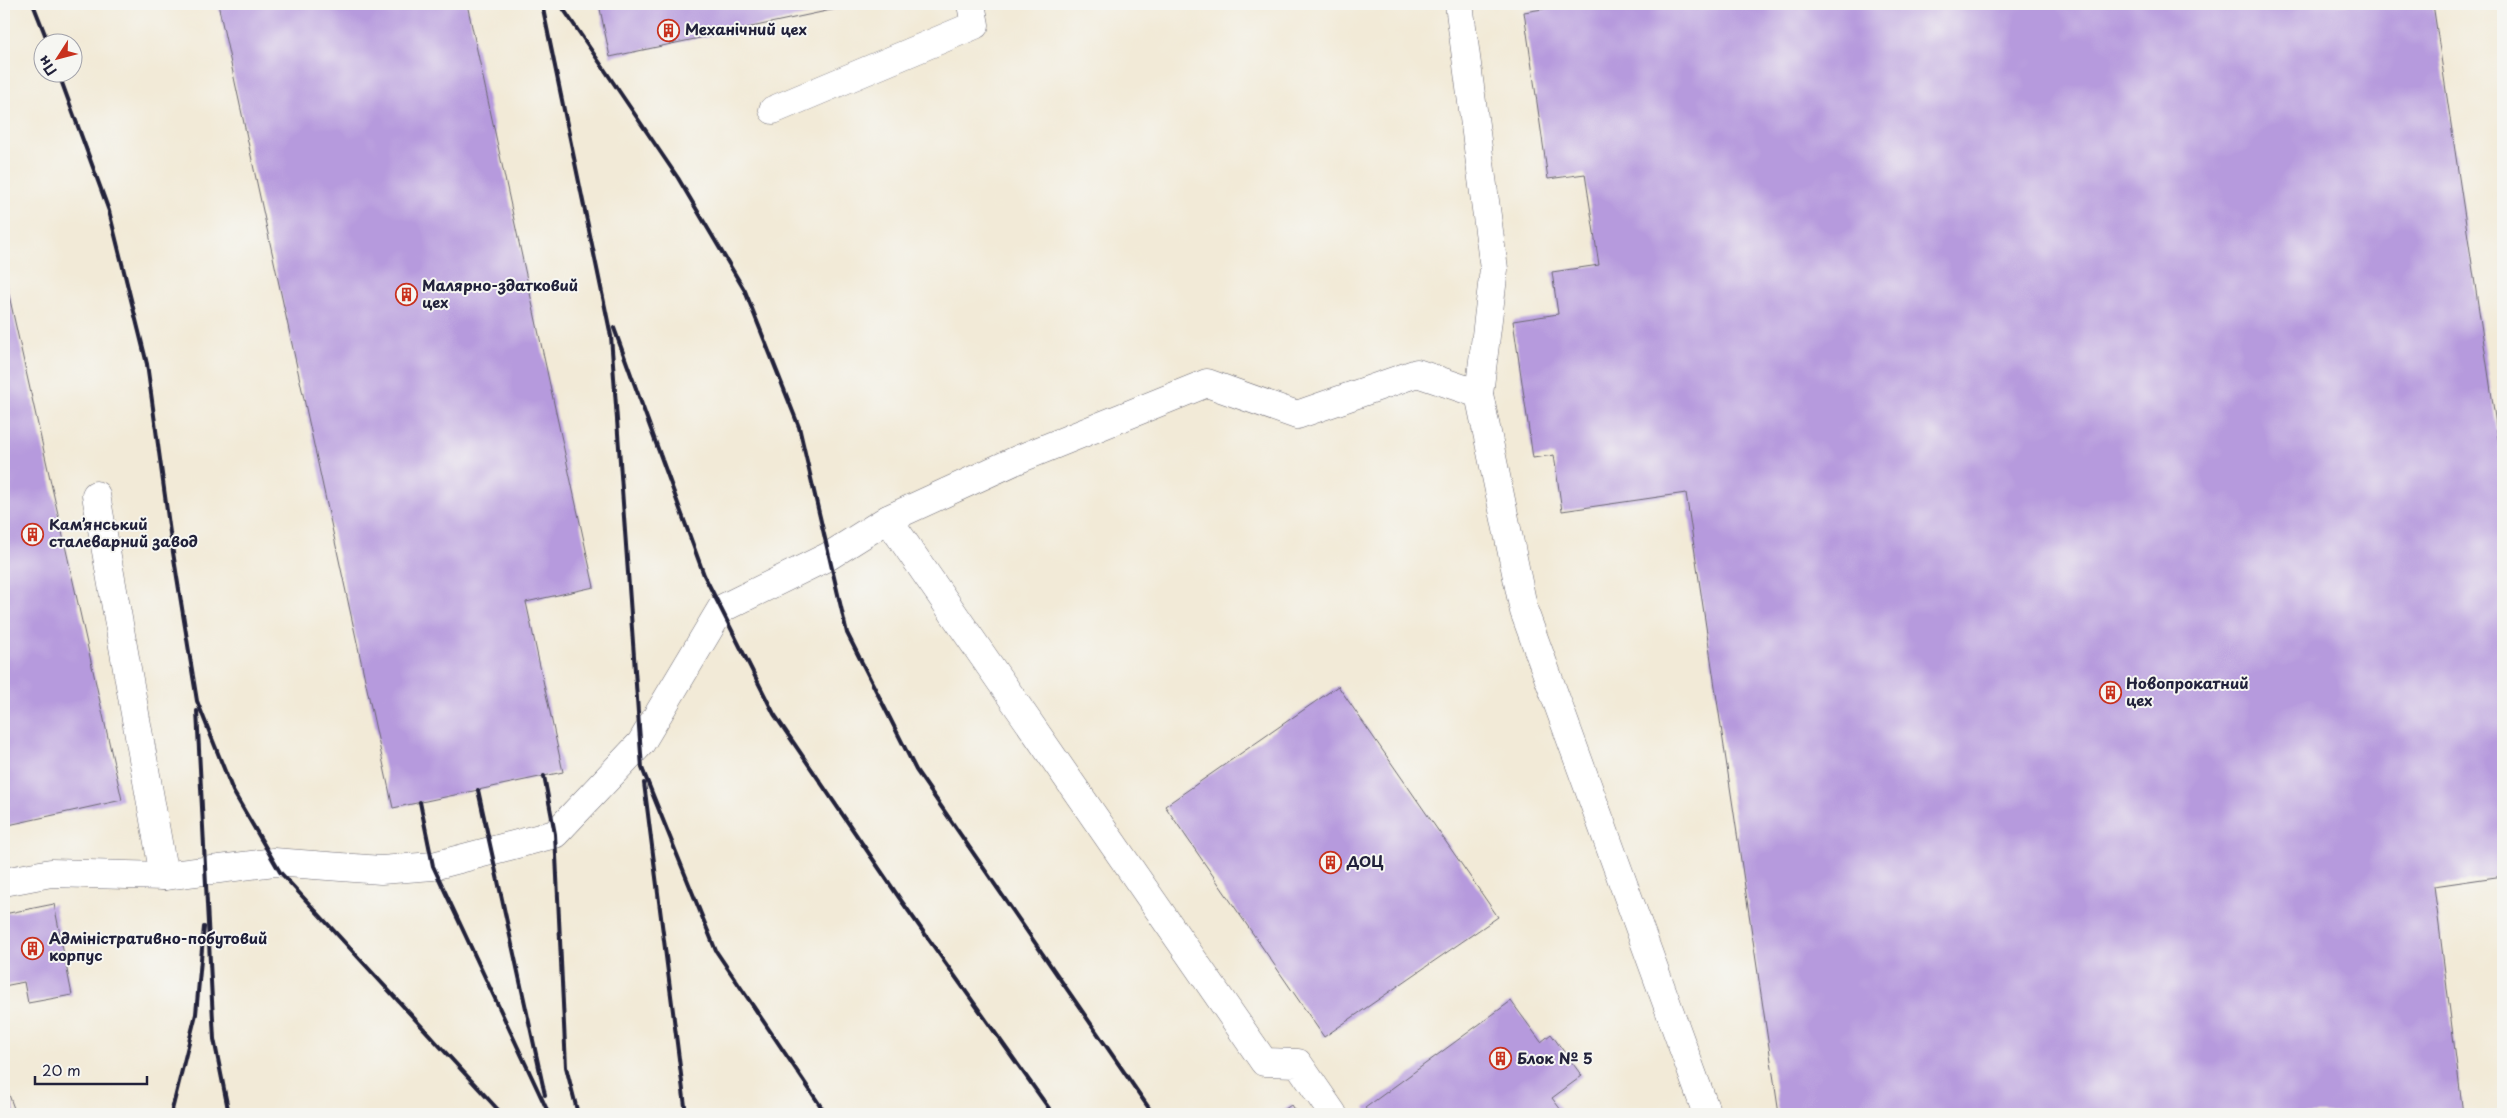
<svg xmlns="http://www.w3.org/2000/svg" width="2507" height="1118" font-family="'Playpen Sans',sans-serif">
  <rect width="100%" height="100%" fill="#f6f6f2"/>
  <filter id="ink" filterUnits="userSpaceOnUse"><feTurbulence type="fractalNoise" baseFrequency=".02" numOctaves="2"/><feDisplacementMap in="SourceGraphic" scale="10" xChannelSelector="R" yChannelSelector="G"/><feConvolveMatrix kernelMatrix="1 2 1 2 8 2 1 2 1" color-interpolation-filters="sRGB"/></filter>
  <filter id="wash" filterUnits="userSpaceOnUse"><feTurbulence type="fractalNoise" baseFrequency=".0096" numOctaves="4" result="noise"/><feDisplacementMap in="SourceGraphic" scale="20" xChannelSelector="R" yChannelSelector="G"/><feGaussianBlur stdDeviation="1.12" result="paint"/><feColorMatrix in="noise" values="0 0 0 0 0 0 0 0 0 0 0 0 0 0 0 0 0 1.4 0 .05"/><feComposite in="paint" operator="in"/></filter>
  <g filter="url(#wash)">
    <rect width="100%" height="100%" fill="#f2ead7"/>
    <g id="blocks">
      <g fill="#b69add">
        <path d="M218,4H467L594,587L526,602L563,772L393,808Z"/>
        <path d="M599,4H855V5L610,57Z"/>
        <path d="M1561,4H2433L2503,471V876L2434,886L2463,1114H1779L1686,493L1562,511L1554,455L1533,458L1513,321L1558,314L1552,272L1599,265L1585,174L1548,179L1524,12L1561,6Z"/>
        <path d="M4,273L122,800L4,826Z"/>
        <path d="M1338,686L1498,917L1324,1037L1165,806Z"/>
        <path d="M54,904L72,995L28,1003L24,982L4,986V914Z"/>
        <path d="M1511,1001L1541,1042L1551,1034L1582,1076L1552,1098L1564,1114H1370L1365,1108Z"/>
        <path d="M4,1081L16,1114H4Z"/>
        <path d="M1291,1105L1297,1114H1278Z"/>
      </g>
    </g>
  </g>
  <g filter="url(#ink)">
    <use href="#blocks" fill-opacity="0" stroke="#6b6872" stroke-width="1"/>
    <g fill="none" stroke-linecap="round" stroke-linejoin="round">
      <defs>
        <g id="minor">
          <path d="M1459,4L1494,269L1479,394L1524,611L1707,1114"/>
          <path d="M773,110L975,25L971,4"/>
          <path d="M96,495L164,876"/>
          <path d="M888,519L1264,1062L1298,1063L1333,1114"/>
          <path d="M4,882L51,873L164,876L274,862L381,870L433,866L555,834L641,743L721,609L829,556L888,519L1019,459L1207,383L1297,415L1417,373L1479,394"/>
        </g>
      </defs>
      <use href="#minor" stroke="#6b6872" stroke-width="29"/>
      <use href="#minor" stroke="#fff" stroke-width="28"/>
      <g stroke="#22223b" stroke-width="4">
        <path d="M33,4L48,42"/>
        <path d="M542,4L611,336L642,768L716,951L826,1114"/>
        <path d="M560,4L678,178L745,291L799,427L847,633L916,770L1153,1114"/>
        <path d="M58,72L109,211L147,364L171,540L197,701L233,791L280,872L502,1114"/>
        <path d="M614,328L704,575L774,714L900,899L1053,1114"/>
        <path d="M197,711L214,1039L229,1114"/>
        <path d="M544,776L555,834L566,1067L578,1114"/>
        <path d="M644,783L686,1114"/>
        <path d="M478,790L545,1095"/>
        <path d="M420,802L433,866L549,1114"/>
        <path d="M171,1114L196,1014L204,927"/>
      </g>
    </g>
  </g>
  <defs>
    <symbol id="building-ring" viewBox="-11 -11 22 22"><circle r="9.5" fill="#f6f6f2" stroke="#c8321e" stroke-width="1.5"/><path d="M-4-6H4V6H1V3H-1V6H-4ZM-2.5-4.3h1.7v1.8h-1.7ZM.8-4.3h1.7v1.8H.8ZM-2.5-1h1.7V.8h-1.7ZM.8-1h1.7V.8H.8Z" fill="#c8321e"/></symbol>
  </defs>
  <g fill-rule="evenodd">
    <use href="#building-ring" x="656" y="18" width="25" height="25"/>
    <use href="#building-ring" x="394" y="282" width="25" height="25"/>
    <use href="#building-ring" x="20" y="522" width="25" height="25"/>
    <use href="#building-ring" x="2098" y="680" width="25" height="25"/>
    <use href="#building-ring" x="1318" y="850" width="25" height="25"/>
    <use href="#building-ring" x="20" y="936" width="25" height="25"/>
    <use href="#building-ring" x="1488" y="1046" width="25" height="25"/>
  </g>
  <g text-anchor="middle" stroke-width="4" stroke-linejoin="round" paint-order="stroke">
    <g font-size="15" font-weight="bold" fill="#22223b" stroke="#f6f6f2" text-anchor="start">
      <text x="685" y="35">Механічний цех</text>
      <text x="422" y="291">Малярно-здатковий<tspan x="422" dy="17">цех</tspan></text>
      <text x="49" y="530">Кам’янський<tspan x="49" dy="17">сталеварний завод</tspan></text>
      <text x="2126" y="689">Новопрокатний<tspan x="2126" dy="17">цех</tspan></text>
      <text x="1347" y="867">ДОЦ</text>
      <text x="49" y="944">Адміністративно-побутовий<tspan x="49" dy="17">корпус</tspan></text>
      <text x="1517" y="1064">Блок № 5</text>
    </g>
  </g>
  <rect width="2507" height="1118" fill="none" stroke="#f6f6f2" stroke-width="20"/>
  <g transform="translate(58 58) rotate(234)"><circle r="24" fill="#f6f6f2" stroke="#a1a1a9"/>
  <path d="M0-4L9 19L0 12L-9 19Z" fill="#c8321e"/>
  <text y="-8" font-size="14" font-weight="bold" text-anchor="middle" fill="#22223b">Пн</text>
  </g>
  <path d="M35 1076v8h112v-8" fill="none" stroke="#22223b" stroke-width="2.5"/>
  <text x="42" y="1076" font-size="15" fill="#22223b" stroke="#f6f6f2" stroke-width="4" paint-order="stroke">20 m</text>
</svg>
